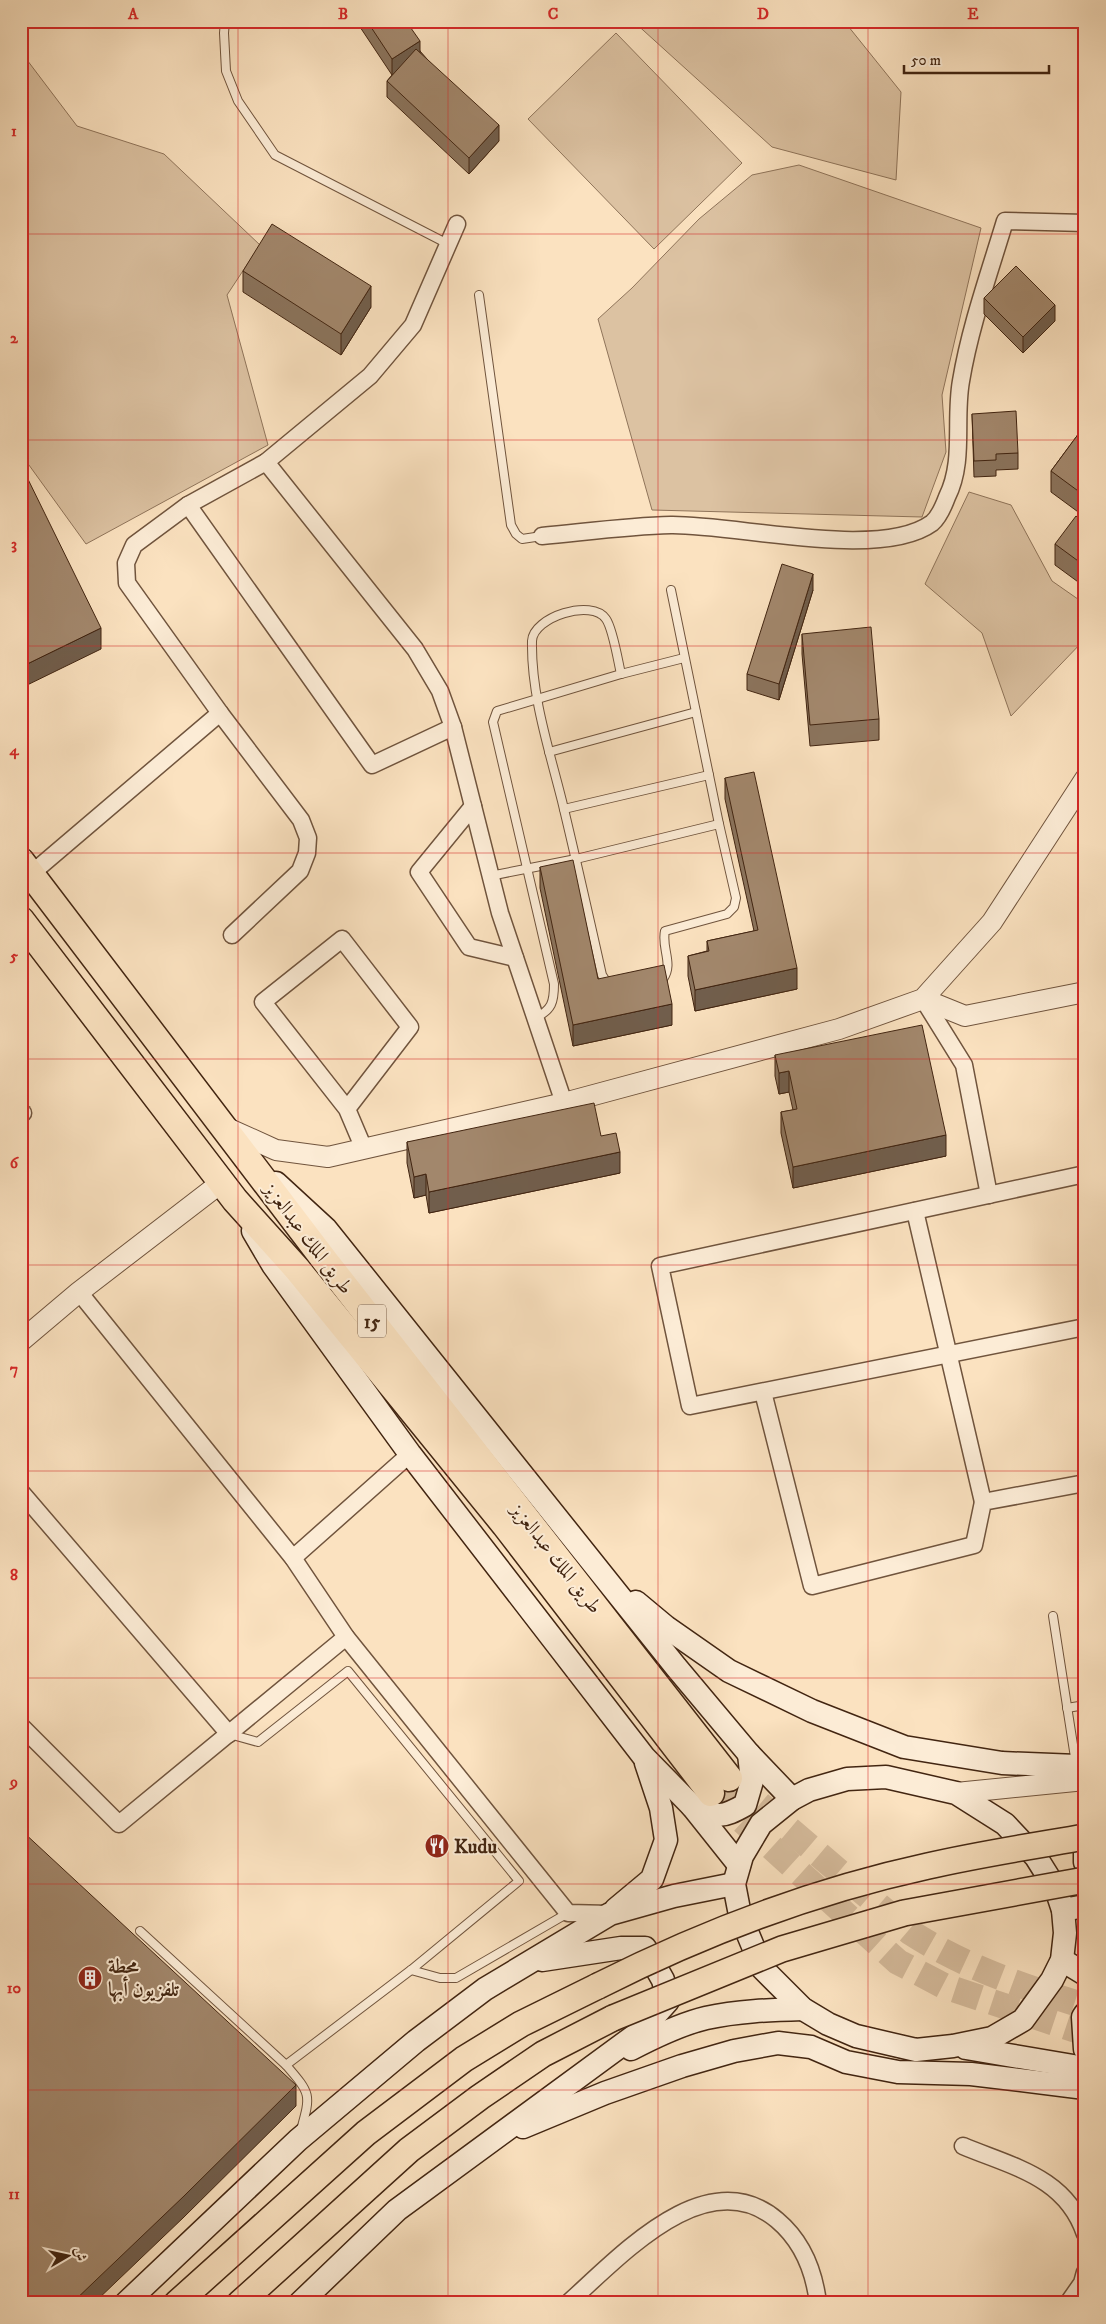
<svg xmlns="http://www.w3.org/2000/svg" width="1106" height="2324" font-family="'IM FELL DW Pica',Amiri,serif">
  <rect width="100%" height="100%" fill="#fbe2c0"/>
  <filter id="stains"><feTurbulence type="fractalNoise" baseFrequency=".004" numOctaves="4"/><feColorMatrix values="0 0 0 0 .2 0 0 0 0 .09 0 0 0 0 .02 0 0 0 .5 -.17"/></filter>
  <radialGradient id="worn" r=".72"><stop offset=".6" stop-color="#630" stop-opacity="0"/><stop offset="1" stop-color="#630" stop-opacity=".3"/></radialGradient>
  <g fill="#dcc2a2" stroke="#8f745a">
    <path d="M633,21H844L901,92L896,180L772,147Z"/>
    <path d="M616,33L742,163L654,249L528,119Z"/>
    <path d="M21,52L77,126L164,154L260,245L227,295L268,445L86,544L21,454Z"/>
    <path d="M799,165L981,228L942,395L946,452L922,517L652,510L598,319L632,288L699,219L752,175Z"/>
    <path d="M969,492L1011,505L1052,581L1085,604V639L1011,716L982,633L925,584Z"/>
  </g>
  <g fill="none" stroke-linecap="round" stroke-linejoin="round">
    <g stroke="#d6bc9d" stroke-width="26" stroke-dasharray="26 13" stroke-linecap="butt">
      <path d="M730,1779L910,1932C964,1967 1024,1987 1085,2006"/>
      <path d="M714,1795L898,1962L944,1986L1085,2033"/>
    </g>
    <defs>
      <g id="service">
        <path d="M225,21L224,33L226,71L238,101L275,155L448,244"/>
        <path d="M479,295L511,525L516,534L522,539L542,536"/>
        <path d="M671,590L719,824"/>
        <path d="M549,752L696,712"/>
        <path d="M564,809L709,775"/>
        <path d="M490,876L576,859L719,824L736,898L734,907L727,914L665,931C661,948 674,964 663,979H659"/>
        <path d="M609,986L602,975C589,917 576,859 562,801C549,749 531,695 532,641C533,617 592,598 606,619C613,629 618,661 621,674"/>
        <path d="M535,1018C552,1010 554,1002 554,984L493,722L497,711L621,674L684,658"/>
        <path d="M1053,1616L1076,1764"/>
        <path d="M1067,1708L1085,1705"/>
        <path d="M140,1931L286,2065L411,1970L519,1881L348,1671L258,1742L229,1734"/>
        <path d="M411,1970L440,1978H456L568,1913"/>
        <path d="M286,2065C311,2094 311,2094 301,2130"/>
      </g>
      <g id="minor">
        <path d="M266,462L415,649L440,691L453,727L500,913L564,1103"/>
        <path d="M188,505L372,765L453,727"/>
        <path d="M542,536C585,532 628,526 671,525C736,524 880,561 932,523C938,518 944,505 947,497C965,461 954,420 961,381C970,327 989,274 1005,221L1085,223"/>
        <path d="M473,806L419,872L469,947L515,958"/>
        <path d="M31,874L220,713"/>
        <path d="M232,935L300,871L307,853L308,838L301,820L220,713L127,583L126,563L134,545L188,505L266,462L370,376L413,325L457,224"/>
        <path d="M923,999L964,1065L989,1195"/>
        <path d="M347,1109L263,1002L342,939L410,1027L347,1109L364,1149"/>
        <path d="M21,1113H23"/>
        <path d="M1085,1174L660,1266L690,1406L1085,1327"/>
        <path d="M915,1211L983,1502"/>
        <path d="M79,1292L293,1558L346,1637L568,1913L610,1914"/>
        <path d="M763,1392L812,1586L974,1545L983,1502L1085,1483"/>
        <path d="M21,1492L229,1734"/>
        <path d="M293,1558L410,1454"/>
        <path d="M21,1726L119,1824L346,1637"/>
        <path d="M963,2146C1013,2167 1066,2177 1085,2234"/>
        <path d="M568,2303C619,2258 706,2160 777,2220C802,2241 814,2270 818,2303"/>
        <path d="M1068,2303L1082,2283L1085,2272"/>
      </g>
      <g id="tertiary">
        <path d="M923,999L965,1016L1085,992"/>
        <path d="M225,1127L276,1150L328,1157L564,1103L839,1029L923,999L992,922L1085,779"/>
        <path d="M21,1341L79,1292L222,1182"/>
        <path d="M956,1793L1085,1780"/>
      </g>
      <g id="secondary">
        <path d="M276,1183L326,1229L676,1667L749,1754L792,1799"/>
        <path d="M253,1231L273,1265L410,1454L644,1757L692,1806L739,1865"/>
        <path d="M636,1602L666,1627L729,1671L812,1711L904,1747L1002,1763L1077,1766L1085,1776"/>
        <path d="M886,1777L956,1793L1005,1824L1036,1857L1056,1889L1063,1910L1065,1933L1062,1960L1052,1980L1023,2020L992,2038L953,2046L916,2050L856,2036L828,2024L803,2009L762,1968L740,1915L734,1884L742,1856L761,1824L792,1799L809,1790L847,1779Z"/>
        <path d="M692,1806C718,1817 720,1819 745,1805L752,1781L749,1754"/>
        <path d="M1085,1846V1862"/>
        <path d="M616,1909L652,1879L666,1840L661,1808L646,1763"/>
        <path d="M1063,1910L1085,1906"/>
        <path d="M1062,1960L1085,1974"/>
        <path d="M1085,2014L1083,2017L1085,2049"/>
        <path d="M966,2048L1085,2068"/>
        <path d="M631,2049C654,2037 681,2024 706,2018C738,2011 770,2010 803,2009"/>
        <path d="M523,2127L605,2093L682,2066L734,2051L778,2043L811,2047L846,2062L898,2072L971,2074L1085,2088"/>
        <path d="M126,2303L298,2140L416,2041L485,1989L610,1914L674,1896L734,1884"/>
        <path d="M300,2303L397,2210L641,2031L668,2001L663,1980L645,1948H621L542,1960"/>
      </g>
      <g id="primary">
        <path d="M177,2303L366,2133L464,2059L521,2024L598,1986"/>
        <path d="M240,2303L409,2150L480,2097L543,2054L613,2018"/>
      </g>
      <g id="trunk">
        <path d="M21,861L326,1262L729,1778"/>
        <path d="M21,920L235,1200L297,1269L505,1525L711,1793"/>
      </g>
    </defs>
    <use href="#service" stroke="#70543d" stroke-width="10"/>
    <use href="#minor" stroke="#70543d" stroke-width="19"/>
    <use href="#tertiary" stroke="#70543d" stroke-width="22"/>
    <use href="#secondary" stroke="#422511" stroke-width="25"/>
    <use href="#primary" stroke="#422511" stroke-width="28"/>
    <use href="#trunk" stroke="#422511" stroke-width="29"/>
    <use href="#service" stroke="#fcecd6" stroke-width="8"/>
    <use href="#minor" stroke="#fcecd6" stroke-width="16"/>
    <use href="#tertiary" stroke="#fcecd6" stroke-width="20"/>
    <use href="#secondary" stroke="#fcecd6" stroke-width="22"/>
    <use href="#primary" stroke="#fbe2c0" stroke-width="25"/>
    <use href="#trunk" stroke="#fbe2c0" stroke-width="26"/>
    <defs>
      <g id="primary-bridge">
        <path d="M598,1986C703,1933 813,1891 928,1866C980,1854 1033,1846 1085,1837"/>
        <path d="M613,2018L782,1949L904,1913L1085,1880"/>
      </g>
    </defs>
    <use href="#primary-bridge" stroke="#422511" stroke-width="28" stroke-linecap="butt"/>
    <use href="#primary-bridge" stroke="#fbe2c0" stroke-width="25"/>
  </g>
  <g fill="#8b745d" stroke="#422511">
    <path d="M356,21H406L420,51L499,141L469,174L387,97V81L392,75Z"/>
    <path d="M243,271L371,307L341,355L243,292Z"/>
    <path d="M984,298L1055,321L1023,353L984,314Z"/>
    <path d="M972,414L1018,453V469L996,470V476L974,477Z"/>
    <path d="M1085,425V517L1051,492V471Z"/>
    <path d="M1085,523V587L1055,565V544Z"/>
    <path d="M813,590L779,700L747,690V674Z"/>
    <path d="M802,634L879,719V740L810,746L802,654Z"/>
    <path d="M725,778L797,989L695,1011L688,976V956L707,951V941L754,931L725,799Z"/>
    <path d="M540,867L598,979L672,1025L573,1046L540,888Z"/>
    <path d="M775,1055L946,1156L793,1188L781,1133V1112L793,1110L789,1092L779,1094L775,1076Z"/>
    <path d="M601,1136L620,1173L429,1213L426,1195L414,1198L407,1163V1142Z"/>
  </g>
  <g fill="#715e4c" stroke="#422511">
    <path d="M420,41V57L392,75V59Z"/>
    <path d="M499,125V141L469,174V158Z"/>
    <path d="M371,286V307L341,355V334Z"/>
    <path d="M1055,305V321L1023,353V337Z"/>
    <path d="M813,574V590L779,700V684Z"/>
    <path d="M101,628V649L21,688V667Z"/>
    <path d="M797,968V989L695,1011V990Z"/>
    <path d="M672,1004V1025L573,1046V1025Z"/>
    <path d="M789,1071V1092L779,1094V1073Z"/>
    <path d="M946,1135V1156L793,1188V1167Z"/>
    <path d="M620,1152V1173L429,1213V1192Z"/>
    <path d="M426,1174V1195L414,1198V1177Z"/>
    <path d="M296,2085V2106L184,2217L94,2303H72Z"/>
  </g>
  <g fill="#a2876c" stroke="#422511">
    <path d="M367,21H406L420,41L392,59Z"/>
    <path d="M416,49L499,125L469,158L387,81Z"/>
    <path d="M272,224L371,286L341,334L243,271Z"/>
    <path d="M1016,266L1055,305L1023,337L984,298Z"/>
    <path d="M1016,411L1018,453L996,454V460L974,461L972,414Z"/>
    <path d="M1085,425V496L1051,471Z"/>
    <path d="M21,465L101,628L21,667Z"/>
    <path d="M1076,516L1085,523V566L1055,544Z"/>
    <path d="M782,564L813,574L779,684L747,674Z"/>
    <path d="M871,627L879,719L810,725L802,634Z"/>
    <path d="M754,772L797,968L695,990L688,956L709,951L707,941L758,930L725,778Z"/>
    <path d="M573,860L598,979L664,965L672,1004L573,1025L540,867Z"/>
    <path d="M922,1025L946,1135L793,1167L781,1112L797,1109L789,1071L779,1073L775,1055Z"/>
    <path d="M594,1103L601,1136L616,1133L620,1152L429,1192L426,1174L414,1177L407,1142Z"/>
    <path d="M21,1830L296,2085L184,2196L72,2303H21Z"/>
  </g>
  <path fill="none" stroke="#d62828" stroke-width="1" stroke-opacity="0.55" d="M238,21V2303M448,21V2303M658,21V2303M868,21V2303M21,234H1085M21,440H1085M21,646H1085M21,853H1085M21,1059H1085M21,1265H1085M21,1471H1085M21,1678H1085M21,1884H1085M21,2090H1085"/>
  <defs>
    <symbol id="restaurant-disc" viewBox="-11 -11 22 22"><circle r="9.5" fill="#8f2418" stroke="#fcecd6"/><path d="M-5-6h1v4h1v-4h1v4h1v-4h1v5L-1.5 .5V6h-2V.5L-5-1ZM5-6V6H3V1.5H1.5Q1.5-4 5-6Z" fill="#fff"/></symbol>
    <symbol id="building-disc" viewBox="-11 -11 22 22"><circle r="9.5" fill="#8f2418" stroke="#fcecd6"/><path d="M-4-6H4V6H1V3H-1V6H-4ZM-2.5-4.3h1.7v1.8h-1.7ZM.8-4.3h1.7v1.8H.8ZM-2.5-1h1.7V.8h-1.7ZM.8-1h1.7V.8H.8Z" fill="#fff"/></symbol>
  </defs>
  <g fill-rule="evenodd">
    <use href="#restaurant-disc" x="423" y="1832" width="28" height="28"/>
    <use href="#building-disc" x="76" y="1964" width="28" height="28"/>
  </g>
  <g text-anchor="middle" stroke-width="4" stroke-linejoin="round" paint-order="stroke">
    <rect fill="#fcecd6" stroke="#7a614c" stroke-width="1" x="358" y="1304.5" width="28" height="33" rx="4"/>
    <g font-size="19" font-weight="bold" fill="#422511">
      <text x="372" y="1328">15</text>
    </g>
    <g font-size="20" fill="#422511" stroke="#fcecd6">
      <text transform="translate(309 1238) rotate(53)" y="7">طريق الملك عبدالعزيز</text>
      <text transform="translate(557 1558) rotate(52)" y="7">طريق الملك عبدالعزيز</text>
    </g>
    <g font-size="20" font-weight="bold" fill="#422511" stroke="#fcecd6" text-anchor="start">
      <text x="454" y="1853">Kudu</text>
      <text x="108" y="1973">محطة<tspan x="108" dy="23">تلفزيون أبها</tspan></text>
    </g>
  </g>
  <rect width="1106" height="2324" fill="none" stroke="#fbe2c0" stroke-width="55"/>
  <g transform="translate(68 2256) rotate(81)" stroke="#fcecd6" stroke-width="4" paint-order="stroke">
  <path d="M0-4L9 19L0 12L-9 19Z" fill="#422511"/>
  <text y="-8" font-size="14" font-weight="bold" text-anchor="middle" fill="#422511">ش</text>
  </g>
  <path d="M904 65v8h145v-8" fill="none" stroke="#422511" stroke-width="2.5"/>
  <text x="911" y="65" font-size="15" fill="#422511" stroke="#fcecd6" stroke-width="4" paint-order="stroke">50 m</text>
  <rect x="28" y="28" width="1050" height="2268" fill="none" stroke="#d62828" stroke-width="2"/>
  <g font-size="16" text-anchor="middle" font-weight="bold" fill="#d62828">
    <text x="133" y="19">A</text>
    <text x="343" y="19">B</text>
    <text x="553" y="19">C</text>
    <text x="763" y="19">D</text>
    <text x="973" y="19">E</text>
    <text x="14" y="136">1</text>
    <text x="14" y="343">2</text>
    <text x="14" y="549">3</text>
    <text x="14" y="755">4</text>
    <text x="14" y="961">5</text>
    <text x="14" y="1168">6</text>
    <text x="14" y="1374">7</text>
    <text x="14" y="1580">8</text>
    <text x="14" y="1787">9</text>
    <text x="14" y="1993">10</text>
    <text x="14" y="2199">11</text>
  </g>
  <rect width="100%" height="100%" filter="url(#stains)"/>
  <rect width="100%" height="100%" fill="url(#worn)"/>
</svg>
